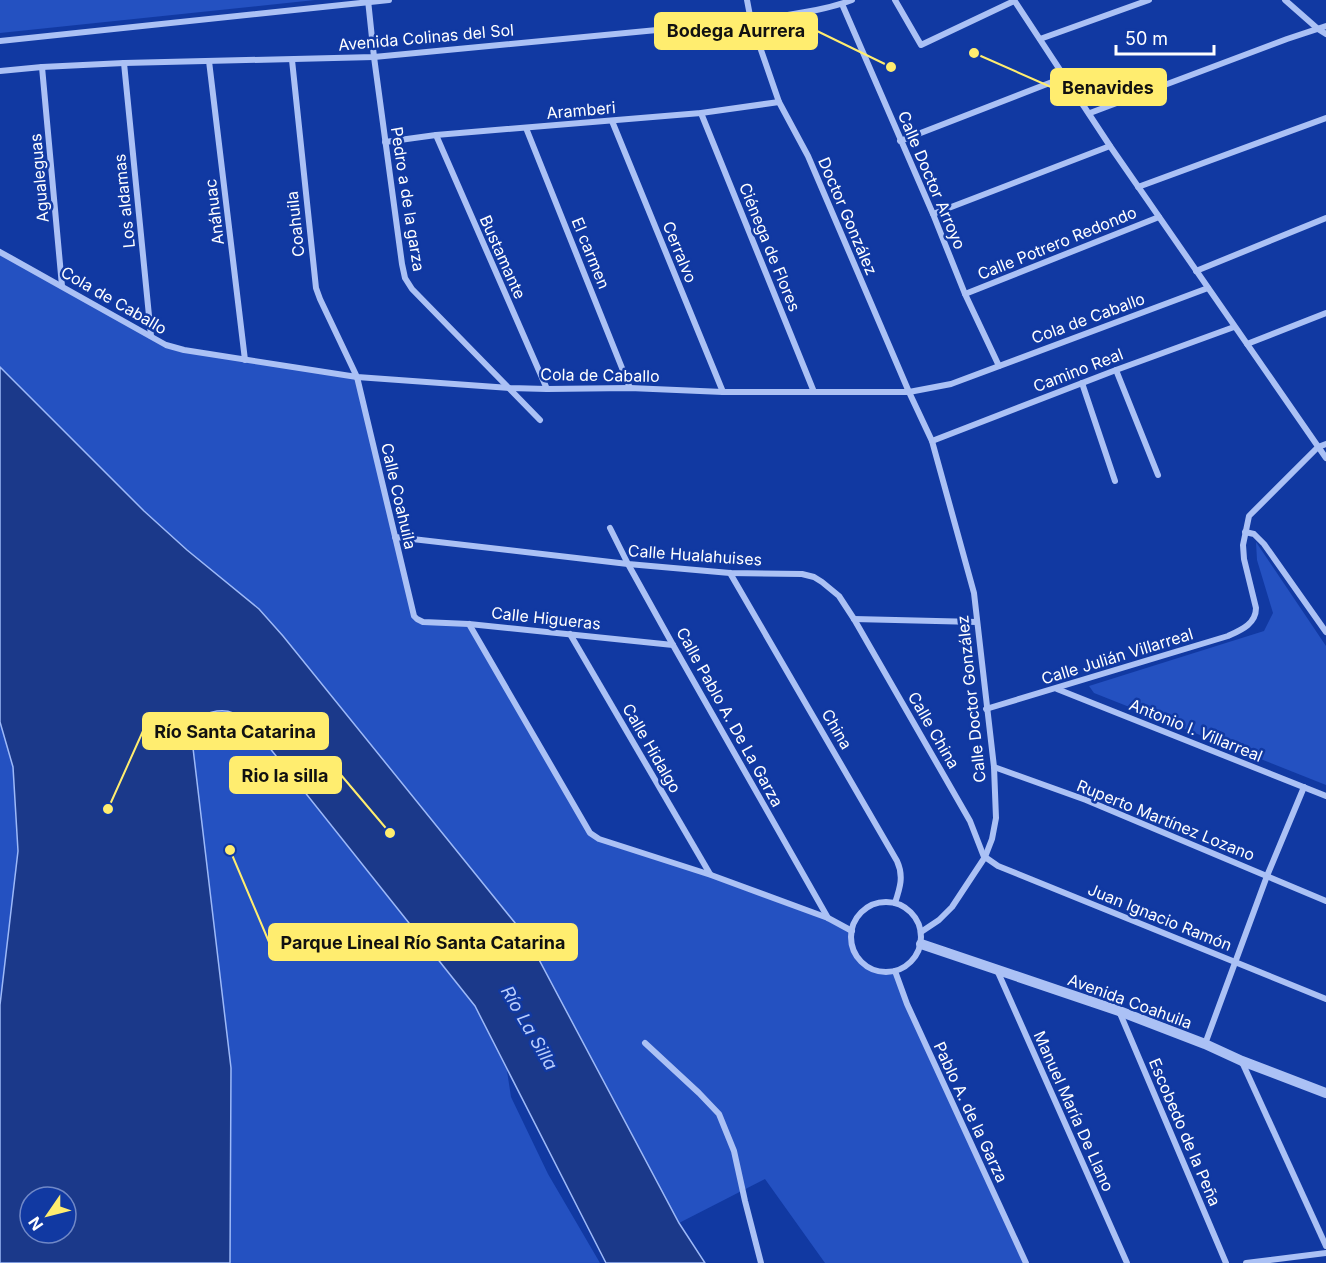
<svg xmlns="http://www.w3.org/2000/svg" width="1326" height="1263" font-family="Inter,sans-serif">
  <rect width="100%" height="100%" fill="#1139a2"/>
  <g fill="#2451c1" fill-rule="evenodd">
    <path d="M0,0H315L0,33Z"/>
    <path d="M0,252L166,345L357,377L417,619L469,624L592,835L828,918L852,931C853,957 867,975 895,971L1026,1263H825L765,1179L679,1223L528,939L485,925L511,1097L548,1174L600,1263H0ZM30,1197H66V1233H30Z"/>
    <path d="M1256,542L1326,646V785L1094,693L1089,686L1264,631L1273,613L1257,560Z"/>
  </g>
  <path fill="#1b398a" stroke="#9db9f8" stroke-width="1.5" fill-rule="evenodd" d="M0,367L144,511L187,550L259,609L283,636L528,939L679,1223L705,1263H606L475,1006L253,727C246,722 240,717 233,713C221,707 201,714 192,721L193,748L231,1068L230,1263H0V1005L18,851L13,767L0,722ZM30,1197H66V1233H30Z"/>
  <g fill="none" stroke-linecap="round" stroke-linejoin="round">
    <g stroke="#abc1f5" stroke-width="6">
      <path d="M368,0L374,57L402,264L405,278L412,289L540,420"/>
      <path d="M747,0L751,21L779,102L808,156L909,392L932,441L974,593L994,767L996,818L992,839L985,857L952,907L939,920L921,932"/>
      <path d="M895,0L921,45L1014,1"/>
      <path d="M1014,0L1110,146L1326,458"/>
      <path d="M1285,0L1318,29L1326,34"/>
      <path d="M842,4L933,214L965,294L999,366"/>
      <path d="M1040,39L1149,0"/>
      <path d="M0,41L389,0"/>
      <path d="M292,60L316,288L320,299L357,377L414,616L417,619L423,622L469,624L673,645"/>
      <path d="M209,61L245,360"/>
      <path d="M124,63L151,336"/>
      <path d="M42,67L62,286"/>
      <path d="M0,71L42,67L124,63L374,57L751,21C783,15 821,12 852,0"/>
      <path d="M701,113L814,392"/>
      <path d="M1090,113L1287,39L1326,26"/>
      <path d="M612,121L723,392"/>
      <path d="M526,128L630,388"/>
      <path d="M436,135L547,389"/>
      <path d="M900,141L1065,77"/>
      <path d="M385,142L436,135L701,113L779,102"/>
      <path d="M1138,187L1326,118"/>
      <path d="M933,214L1110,146"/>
      <path d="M0,252L166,345L184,350L357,377L510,388L547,389L630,388L723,392H909L951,384L1208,288"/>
      <path d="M1196,271L1326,218"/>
      <path d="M965,294L1159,217"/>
      <path d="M1247,344L1326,313"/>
      <path d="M1116,370L1158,475"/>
      <path d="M1082,383L1115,481"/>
      <path d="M932,441L1116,370L1234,327"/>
      <path d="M610,528L628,564L673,645L828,918"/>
      <path d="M1245,532L1254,534L1264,544L1326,632"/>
      <path d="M395,537L628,564L730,573L802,574L814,577L822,582L839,596L854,619L970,821L984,857"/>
      <path d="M730,573L897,861C904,876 900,888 895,903"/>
      <path d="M854,619L977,622"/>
      <path d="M469,624L590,833L599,839L711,875L828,918L852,931"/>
      <path d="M570,634L710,874"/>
      <path d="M1057,689L1326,796"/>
      <path d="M986,709L1228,636C1241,630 1256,624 1256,608L1244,559L1243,545L1249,516L1318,447L1326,444"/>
      <path d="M994,767L1086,800L1326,901"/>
      <path d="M985,857L998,866L1326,999"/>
      <circle cx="886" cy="937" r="35"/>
      <path d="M997,970L1127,1263"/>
      <path d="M895,971L907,1004L1026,1263"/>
      <path d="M1119,1011L1226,1263"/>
      <path d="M645,1043L699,1093L719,1114L734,1151L745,1201L761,1263"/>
      <path d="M1205,1044L1267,876L1304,787"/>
      <path d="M1242,1062L1326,1246"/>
      <path d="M1246,1263L1326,1253"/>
    </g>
    <path stroke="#abc1f5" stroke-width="10" d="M921,944L1119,1011L1205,1044L1242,1061L1326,1093"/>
  </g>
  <g text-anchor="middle" stroke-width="5" stroke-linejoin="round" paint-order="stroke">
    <g font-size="16" fill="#fff" stroke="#1139a2">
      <text transform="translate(426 37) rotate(-5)" y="6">Avenida Colinas del Sol</text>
      <text transform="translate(581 110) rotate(-5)" y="6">Aramberi</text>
      <text transform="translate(39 178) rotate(-95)" y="6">Agualeguas</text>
      <text transform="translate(932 180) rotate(67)" y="6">Calle Doctor Arroyo</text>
      <text transform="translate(408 199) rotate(81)" y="6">Pedro a de la garza</text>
      <text transform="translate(124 201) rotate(-96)" y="6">Los aldamas</text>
      <text transform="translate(214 212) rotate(-97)" y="6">Anáhuac</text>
      <text transform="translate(848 216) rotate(67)" y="6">Doctor González</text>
      <text transform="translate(295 224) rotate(-96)" y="6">Coahuila</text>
      <text transform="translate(1057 243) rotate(-22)" y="6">Calle Potrero Redondo</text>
      <text transform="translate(770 247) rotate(68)" y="6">Ciénega de Flores</text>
      <text transform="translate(680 252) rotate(68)" y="6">Cerralvo</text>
      <text transform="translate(591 253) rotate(68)" y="6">El carmen</text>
      <text transform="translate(503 257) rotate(66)" y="6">Bustamante</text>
      <text transform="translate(114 300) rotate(30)" y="6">Cola de Caballo</text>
      <text transform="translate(1088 318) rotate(-20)" y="6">Cola de Caballo</text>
      <text transform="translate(1078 370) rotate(-21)" y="6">Camino Real</text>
      <text transform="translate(600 375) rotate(1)" y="6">Cola de Caballo</text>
      <text transform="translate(399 496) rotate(77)" y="6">Calle Coahuila</text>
      <text transform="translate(695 555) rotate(4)" y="6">Calle Hualahuises</text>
      <text transform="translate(546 618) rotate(6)" y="6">Calle Higueras</text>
      <text transform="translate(1117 656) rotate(-17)" y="6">Calle Julián Villarreal</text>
      <text transform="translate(971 699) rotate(-96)" y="6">Calle Doctor González</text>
      <text transform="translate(730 717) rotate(61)" y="6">Calle Pablo A. De La Garza</text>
      <text transform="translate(837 729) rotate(60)" y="6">China</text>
      <text transform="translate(934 730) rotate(60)" y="6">Calle China</text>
      <text transform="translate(1196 730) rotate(22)" y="6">Antonio I. Villarreal</text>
      <text transform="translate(652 748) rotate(60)" y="6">Calle Hidalgo</text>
      <text transform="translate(1166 820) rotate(22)" y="6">Ruperto Martínez Lozano</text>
      <text transform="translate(1160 917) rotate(22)" y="6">Juan Ignacio Ramón</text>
      <text transform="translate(1130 1001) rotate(20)" y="6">Avenida Coahuila</text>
      <text transform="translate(1074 1111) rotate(66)" y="6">Manuel María De Llano</text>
      <text transform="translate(971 1112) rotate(65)" y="6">Pablo A. de la Garza</text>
      <text transform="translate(1185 1132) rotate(67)" y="6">Escobedo de la Peña</text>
    </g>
    <g font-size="18" font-style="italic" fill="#b8ccfb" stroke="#1139a2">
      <text transform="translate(529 1028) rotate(60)" y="6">Río La Silla</text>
    </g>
  </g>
  <path fill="none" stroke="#ffed6f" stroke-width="2" d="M891 67L817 31M974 53L1051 87M108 809L143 731M390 833L341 775M230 850L269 942"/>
  <g fill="#ffed6f" stroke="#1139a2" stroke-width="2">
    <circle cx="891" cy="67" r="6"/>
    <circle cx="974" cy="53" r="6"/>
    <circle cx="108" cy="809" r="6"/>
    <circle cx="390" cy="833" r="6"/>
    <circle cx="230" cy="850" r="6"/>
  </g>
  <g fill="#ffed6f" stroke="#ffed6f" stroke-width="2">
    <rect x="655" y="13" width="162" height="36" rx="6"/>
    <rect x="1051" y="69" width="115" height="36" rx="6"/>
    <rect x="143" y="713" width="185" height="36" rx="6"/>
    <rect x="230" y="757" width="111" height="36" rx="6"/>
    <rect x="269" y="924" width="308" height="36" rx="6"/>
  </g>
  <g font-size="18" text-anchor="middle" font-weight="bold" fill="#111">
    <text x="736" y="37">Bodega Aurrera</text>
    <text x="1108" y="94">Benavides</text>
    <text x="235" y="738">Río Santa Catarina</text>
    <text x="285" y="782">Rio la silla</text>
    <text x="423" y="949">Parque Lineal Río Santa Catarina</text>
  </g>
  <g transform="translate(48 1215) rotate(235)"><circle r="28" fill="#1139a2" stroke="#7088c7" stroke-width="1.5"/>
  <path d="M0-4.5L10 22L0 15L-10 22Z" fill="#ffed6f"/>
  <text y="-9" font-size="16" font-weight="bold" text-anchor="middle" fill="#ffffff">N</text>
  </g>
  <path d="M1116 45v9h98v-9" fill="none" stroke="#ffffff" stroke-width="3"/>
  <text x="1125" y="45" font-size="18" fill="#ffffff" stroke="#1139a2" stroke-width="4.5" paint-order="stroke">50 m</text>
</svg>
